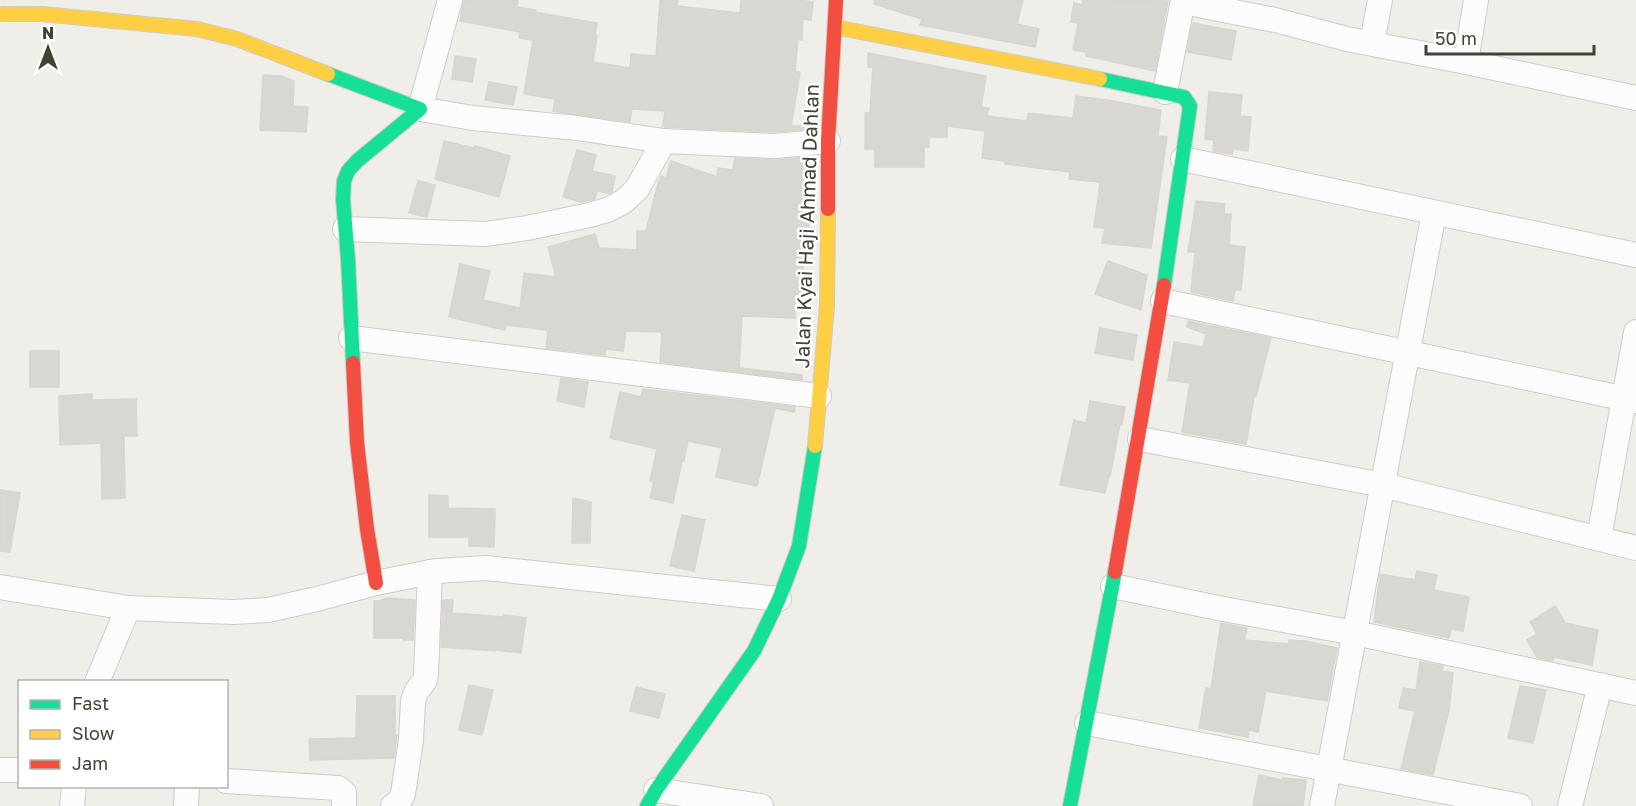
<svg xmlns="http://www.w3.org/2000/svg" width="1636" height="806" font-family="'Golos Text',sans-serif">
  <rect width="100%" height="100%" fill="#efeee8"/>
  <g fill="#d8d7d1" stroke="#d7d5ce" stroke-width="1.5">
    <path d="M464,0H518L517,7L536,10L535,12L597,23L595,36H597L593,62L630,68L631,54L656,56L660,0H678L677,6L740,13L741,0H799L813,2L811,20L803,19L802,40L798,39L795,72H800L791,126H805L806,129L775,132L665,127L663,126L665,111L632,109L630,122L553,111L555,99L524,94L533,40L519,38L520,32L460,21Z"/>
    <path d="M875,0H1023L1017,24L1039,29L1035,47L920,25L922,19L874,4Z"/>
    <path d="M1083,0L1168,1L1155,71L1086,56V52L1073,50L1078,23L1071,22L1074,3L1082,5Z"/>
    <path d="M1193,23L1236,31L1231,60L1187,52Z"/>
    <path d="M868,53L986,76L981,107L989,108L987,116L1027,121L1028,113L1073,118L1076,96L1107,100L1161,110L1158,136L1167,137L1151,248L1102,243L1105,228L1094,227L1100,182L1069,179L1070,172L1005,164V161L982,158L985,131L947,126V137H929V147H924V167H875V149H865V113H870L873,67H868Z"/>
    <path d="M455,56L476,59L472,82L452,79Z"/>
    <path d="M263,75L281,76L294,81L293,106L308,107L306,132L260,130Z"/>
    <path d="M489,82L517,87L513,105L485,100Z"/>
    <path d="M1209,92L1242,95L1240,116L1251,117L1248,151L1233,149L1232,154L1213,151L1214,140L1205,139Z"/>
    <path d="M444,141L474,148L475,146L510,156L499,197L435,179Z"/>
    <path d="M577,150L596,155L592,171L615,176L612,192L609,193L597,191L595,199L581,202L563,197Z"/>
    <path d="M808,157L809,241H803L805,263H803L802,300H795V318L742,316L739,368L802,375V380L660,362L662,332L626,331L623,351L605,349V355L546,348L548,330L506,325L505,330L449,317L460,264L490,271L483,300L520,308L524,273L556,277L548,247L595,234L599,248L637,250V231H646L657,187L661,176L666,178L671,161L717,177L718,168L733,170L735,158L775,160Z"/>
    <path d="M418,181L435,185L427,217L409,213Z"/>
    <path d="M1196,201L1225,204L1224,214H1231L1229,245L1245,247L1241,290H1235L1233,301L1191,292L1195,252H1188Z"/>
    <path d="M1108,261L1147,275L1141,310L1095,294Z"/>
    <path d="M1188,321L1271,338L1256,396H1254L1246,444L1182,432L1190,383L1168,380L1174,342L1203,347L1206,334L1187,327Z"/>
    <path d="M1100,328L1137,335L1133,360L1095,353Z"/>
    <rect x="30" y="351" width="29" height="36"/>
    <path d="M561,378L588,382L584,407L557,401Z"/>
    <path d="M643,389L795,407L794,412L775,408L757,486L716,477L722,448L688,441L684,461H682L673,503L650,498L654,482L650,481L657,449L610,438L620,392L641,397Z"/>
    <path d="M92,394V400L136,399L137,436H124L125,498L102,499L101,443L60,445L59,396Z"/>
    <path d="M1090,401L1125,407L1122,425L1120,424L1110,476H1109L1105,493L1060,485L1074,420L1086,423Z"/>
    <path d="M0,490L20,493L10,552L0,551Z"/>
    <path d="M429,495L448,496V508L495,509L494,547L469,546V537H429Z"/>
    <path d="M573,498L591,502L590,543H572Z"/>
    <path d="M682,515L705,520L694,571L670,566Z"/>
    <path d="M1417,571L1437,575L1434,590L1469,597L1463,631L1451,629L1449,638L1374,622L1380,574L1415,580Z"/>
    <path d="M386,598L415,600L413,640H403V638H374V601H380Z"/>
    <path d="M443,600H453L452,613L504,617V615L526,618L521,653L495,650V651L441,647Z"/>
    <path d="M1555,606L1565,623L1598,630L1592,665L1554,657L1553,661L1537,657L1527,640L1537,634L1530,622Z"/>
    <path d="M1221,623L1247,628L1245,640L1289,644V640L1305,641L1337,648L1327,701L1266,691L1258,732L1249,730L1248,737L1199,728L1206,688L1211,689Z"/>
    <path d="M1420,662L1443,666L1442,671L1453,673L1449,710L1433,775L1401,769L1415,711L1399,708L1403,688L1416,690Z"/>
    <path d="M469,685L493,690L482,735L459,730Z"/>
    <path d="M1520,686L1546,690L1533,743L1508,738Z"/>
    <path d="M636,687L665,694L659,718L630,711Z"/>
    <path d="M357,696H395V735H397L394,758L310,760L309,739L356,738Z"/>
    <path d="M1259,775L1282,780V778L1306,780L1303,806H1253Z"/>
  </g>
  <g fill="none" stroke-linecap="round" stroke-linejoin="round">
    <defs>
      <g id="street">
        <path d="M450,0L420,109L473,118L577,128L664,141L775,146L828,141"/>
        <path d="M1183,2L1275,20L1347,39L1466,62L1636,98"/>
        <path d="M1372,43L1380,0"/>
        <path d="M1466,62L1476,0"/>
        <path d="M1165,92L1183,0"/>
        <path d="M1183,159L1636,255"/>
        <path d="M345,229L486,234L527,228L590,215L607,210L623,202L637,189L664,141"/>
        <path d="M1163,301L1636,401"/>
        <path d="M351,338L819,396"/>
        <path d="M1140,439L1383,485L1636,548"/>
        <path d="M1599,538L1636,332"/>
        <path d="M1113,586L1218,608L1355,633L1636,693"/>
        <path d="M0,587L128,608L233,612L268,610L317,599L376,583L436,571L486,568L779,599"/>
        <path d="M97,682L128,608"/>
        <path d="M1087,723L1520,806"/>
        <path d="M0,770H20"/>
        <path d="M226,781L338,788L344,793V806"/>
        <path d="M656,790L761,806"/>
        <path d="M72,806L74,786"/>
        <path d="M186,806L187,786"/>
        <path d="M393,806L399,802L403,794L411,740L413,701L416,692L425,680L426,674L430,572"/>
        <path d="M1322,806L1434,213"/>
        <path d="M1570,806L1600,685"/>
      </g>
      <g id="fast">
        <path d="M328,74L420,109L357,161L348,171L344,181L343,199L348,259L353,363"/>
        <path d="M1100,79L1184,97L1190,106L1164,285"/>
        <path d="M647,806L656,790L754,651L779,599L799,546L815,446"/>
        <path d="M1070,806L1115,572"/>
      </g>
      <g id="slow">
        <path d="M3,14H42L197,29L237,39L328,74"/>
        <path d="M835,27L1100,79"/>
        <path d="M815,446L827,306L828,209"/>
      </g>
      <g id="jam">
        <path d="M828,209V141L836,0"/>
        <path d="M353,363L357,442L367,529L376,583"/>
        <path d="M1115,572L1164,285"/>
      </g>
    </defs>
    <use href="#street" stroke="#cdccc6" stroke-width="26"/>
    <use href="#fast" stroke="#ceccc0" stroke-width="16"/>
    <use href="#slow" stroke="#ceccc0" stroke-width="16"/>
    <use href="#jam" stroke="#ceccc0" stroke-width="16"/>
    <use href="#street" stroke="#fdfcfc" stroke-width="24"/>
    <use href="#fast" stroke="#16e098" stroke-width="14"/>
    <use href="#slow" stroke="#ffcf43" stroke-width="14"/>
    <use href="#jam" stroke="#f24e42" stroke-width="14"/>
  </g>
  <g text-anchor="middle" stroke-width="5" stroke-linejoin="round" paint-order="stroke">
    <g font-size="20" fill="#444135" stroke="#fff">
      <text transform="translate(807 226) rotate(-88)" y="7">Jalan Kyai Haji Ahmad Dahlan</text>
    </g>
  </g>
  <rect x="18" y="680" width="210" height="108" fill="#ffffff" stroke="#b4b3ae" stroke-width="1.5"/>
  <rect x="30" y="700" width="30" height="9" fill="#16e098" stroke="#b4b3ae" stroke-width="1.5"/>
  <text x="72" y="710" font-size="18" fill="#444135">Fast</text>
  <rect x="30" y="730" width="30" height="9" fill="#ffcf43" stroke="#b4b3ae" stroke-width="1.5"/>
  <text x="72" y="740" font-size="18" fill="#444135">Slow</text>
  <rect x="30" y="760" width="30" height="9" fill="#f24e42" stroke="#b4b3ae" stroke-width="1.5"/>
  <text x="72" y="770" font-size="18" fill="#444135">Jam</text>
  <g transform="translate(48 48)" stroke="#ffffff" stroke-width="4.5" paint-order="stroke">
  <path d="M0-4.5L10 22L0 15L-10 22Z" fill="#444135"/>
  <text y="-9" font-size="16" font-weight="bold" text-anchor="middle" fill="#444135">N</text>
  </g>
  <path d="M1426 45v9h168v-9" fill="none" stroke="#444135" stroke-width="3"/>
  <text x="1435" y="45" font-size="18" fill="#444135" stroke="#ffffff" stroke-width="4.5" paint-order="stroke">50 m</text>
</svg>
